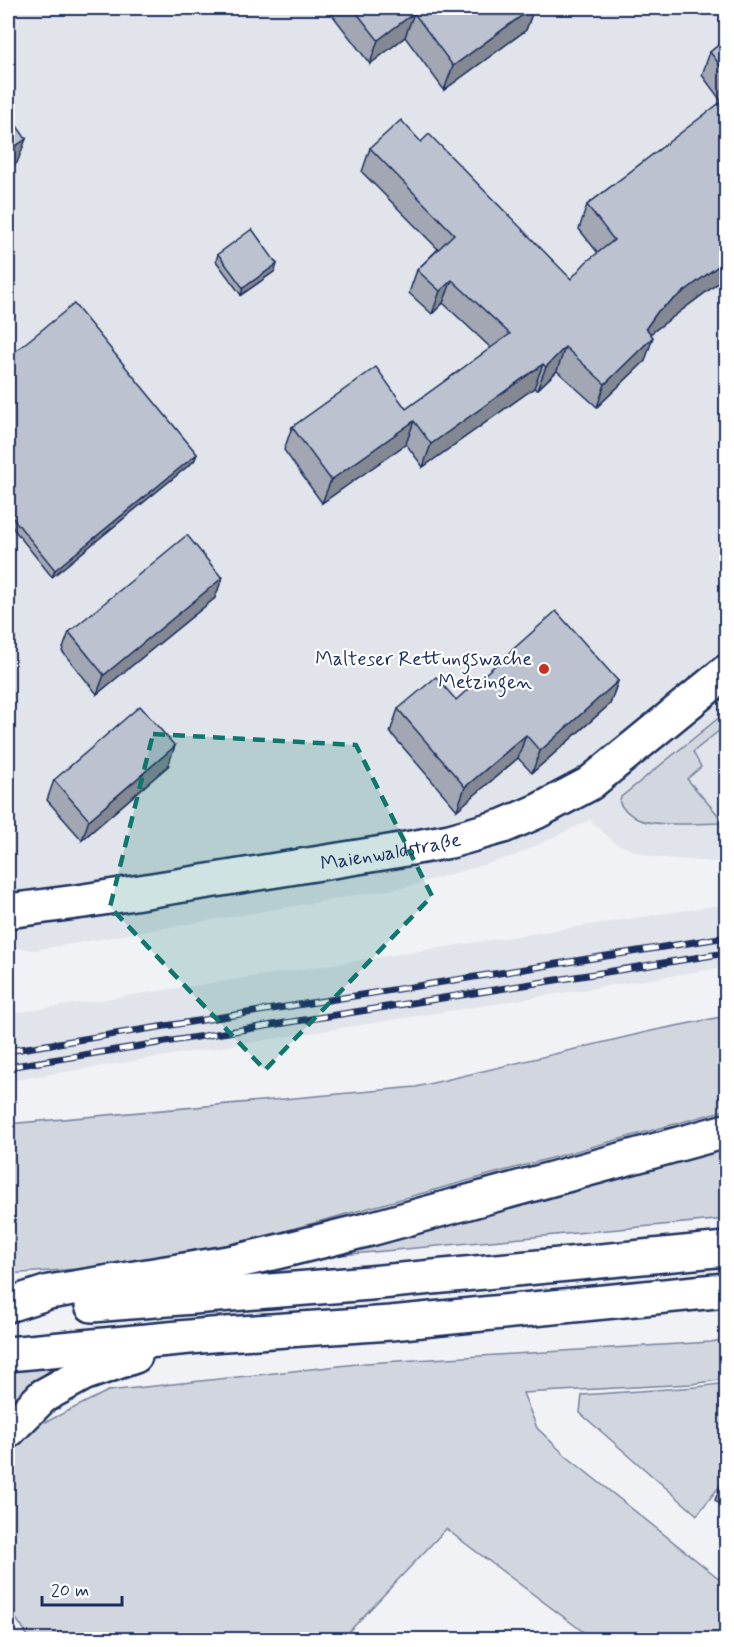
<svg xmlns="http://www.w3.org/2000/svg" width="734" height="1647" font-family="Mynerve,sans-serif">
  <rect width="100%" height="100%" fill="#f1f2f5"/>
  <filter id="ink" filterUnits="userSpaceOnUse"><feTurbulence type="fractalNoise" baseFrequency=".0167" numOctaves="2"/><feDisplacementMap in="SourceGraphic" scale="12" xChannelSelector="R" yChannelSelector="G"/><feConvolveMatrix kernelMatrix="1 2 1 2 8 2 1 2 1" color-interpolation-filters="sRGB"/></filter>
  <g filter="url(#ink)">
    <g fill="#e1e4ea">
      <path d="M8,8H726V861L711,862L652,857L616,844L590,820L514,856L406,887L35,950L8,947Z"/>
      <path d="M726,904V967L8,1081V1014Z"/>
    </g>
    <g fill="#d2d6df" stroke="#76829e" stroke-width="1.5">
      <path d="M726,712V725L693,752L701,767L687,779L725,823C703,823 659,827 640,820C634,818 629,813 624,809C620,804 618,803 621,797Z"/>
      <path d="M726,1016V1110L281,1232L193,1253L105,1267L8,1274V1124L416,1087L651,1031Z"/>
      <path d="M726,1137V1219L299,1259Z"/>
      <path d="M726,1339V1379L691,1384L523,1393L537,1428L566,1456L726,1584V1639H593L446,1529L342,1639H30L8,1607V1454L15,1439L41,1410L46,1422L108,1391L366,1363L711,1342Z"/>
      <path d="M53,1367L8,1407V1370Z"/>
      <path d="M726,1383V1478L697,1515L580,1413L582,1395L697,1387Z"/>
    </g>
    <g fill="none" stroke-linecap="round" stroke-linejoin="round">
      <defs>
        <g id="minor">
          <path id="s1" d="M8,911L84,901L389,852L450,841L503,826L538,811L589,784L726,672"/>
        </g>
        <g id="highway">
          <path d="M8,1305L49,1292L234,1262L285,1250L370,1229L726,1131"/>
          <path d="M92,1305L370,1283L726,1249"/>
          <path d="M8,1354L211,1335L391,1323L726,1290"/>
          <path d="M8,1431L43,1396L83,1374L135,1356"/>
        </g>
      </defs>
      <use href="#minor" stroke="#1b2f5e" stroke-width="38"/>
      <use href="#highway" stroke="#1b2f5e" stroke-width="38"/>
      <use href="#minor" stroke="#fff" stroke-width="33"/>
      <use href="#highway" stroke="#fff" stroke-width="33"/>
      <defs>
        <g id="rail">
          <path d="M8,1051L726,937"/>
          <path d="M8,1067L726,953"/>
        </g>
      </defs>
      <use href="#rail" stroke="#1b2f5e" stroke-width="7"/>
      <use href="#rail" stroke="#fff" stroke-width="4.5" stroke-dasharray="14" stroke-linecap="butt"/>
    </g>
    <g fill="#a2a7b3" stroke="#1b2f5e" stroke-width="1.5">
      <path d="M327,8H534L526,30L444,90L405,37L370,64Z"/>
      <path d="M726,39V277L650,334L645,361L597,407L557,371L537,390L534,388L423,467L406,444L322,503L284,450L292,427L406,409L491,348L443,303L432,314L409,293L417,270L438,249L362,172L370,148L421,142L571,279L598,253L579,229L587,205L722,102L702,75L710,52Z"/>
      <path d="M218,254L275,271L241,295L216,261Z"/>
      <path d="M8,357L197,454L194,461L52,577L8,522Z"/>
      <path d="M222,578L215,598L97,694L62,651L69,632Z"/>
      <path d="M618,681L610,704L532,773L518,758L457,810L390,732L398,709Z"/>
      <path d="M168,766L82,840L47,800L54,780Z"/>
      <path d="M726,1478V1509L715,1500L720,1487Z"/>
    </g>
    <g fill="#848892" stroke="#1b2f5e" stroke-width="1.5">
      <path d="M532,8H534L526,30L444,90L453,66Z"/>
      <path d="M414,13L405,37L370,64L378,40Z"/>
      <path d="M26,139L17,163L8,170V151Z"/>
      <path d="M726,260V277L650,334L646,328L658,311Z"/>
      <path d="M277,264L275,271L241,295L243,288Z"/>
      <path d="M452,280L443,303L432,314L440,291Z"/>
      <path d="M653,337L645,361L597,407L605,384Z"/>
      <path d="M565,347L557,371L537,390L546,367Z"/>
      <path d="M543,364L534,388L423,467L431,444Z"/>
      <path d="M414,421L406,444L322,503L331,480Z"/>
      <path d="M197,454L194,461L52,577L55,570Z"/>
      <path d="M222,578L215,598L97,694L104,675Z"/>
      <path d="M618,681L610,704L532,773L540,751Z"/>
      <path d="M526,735L518,758L457,810L465,787Z"/>
      <path d="M175,746L168,766L82,840L89,820Z"/>
    </g>
    <g fill="#bcc2d0" stroke="#1b2f5e" stroke-width="1.5">
      <path d="M353,8H532L453,66L414,13L378,40Z"/>
      <path d="M726,39V73L710,52Z"/>
      <path d="M726,98V260L658,311L646,328L653,337L605,384L565,347L546,367L543,364L431,444L414,421L331,480L292,427L376,367L406,409L510,334L452,280L440,291L417,270L454,234L370,148L401,120L421,142L429,134L571,279L586,262L614,240L587,205Z"/>
      <path d="M8,113L26,139L8,151Z"/>
      <path d="M252,229L277,264L243,288L218,254Z"/>
      <path d="M74,304L197,454L55,570L8,512V357Z"/>
      <path d="M187,535L222,578L104,675L69,632Z"/>
      <path d="M556,611L618,681L540,751L526,735L465,787L398,709L436,677L456,700Z"/>
      <path d="M140,706L175,746L89,820L54,780Z"/>
      <path d="M726,1478V1492L720,1487Z"/>
    </g>
  </g>
  <path fill="#0f766e" fill-opacity="0.2" stroke="#0f766e" stroke-width="4.5" stroke-dasharray="12 8" stroke-linejoin="round" d="M153,734L356,745L432,896L265,1070L110,907Z"/>
  <circle fill="#c8321e" stroke="#fff" stroke-width="2" cx="544" cy="669" r="6"/>
  <g text-anchor="middle" stroke-width="4.5" stroke-linejoin="round" paint-order="stroke">
    <g font-size="20" fill="#1b2f5e" stroke="#fff" text-anchor="end">
      <text x="532" y="665">Malteser Rettungswache<tspan x="532" dy="23">Metzingen</tspan></text>
    </g>
    <g font-size="20" fill="#1b2f5e" stroke="#fff">
      <text dy="7" stroke="none"><textPath href="#s1" startOffset="387">Maienwaldstraße</textPath></text>
    </g>
  </g>
  <rect width="734" height="1647" fill="none" stroke="#fff" stroke-width="30"/>
  <rect x="15" y="15" width="704" height="1617" fill="none" stroke="#1b2f5e" stroke-width="2" filter="url(#ink)"/>
  <path d="M42 1596v9h80v-9" fill="none" stroke="#1b2f5e" stroke-width="3"/>
  <text x="51" y="1596" font-size="18" fill="#1b2f5e" stroke="#ffffff" stroke-width="4.5" paint-order="stroke">20 m</text>
</svg>
